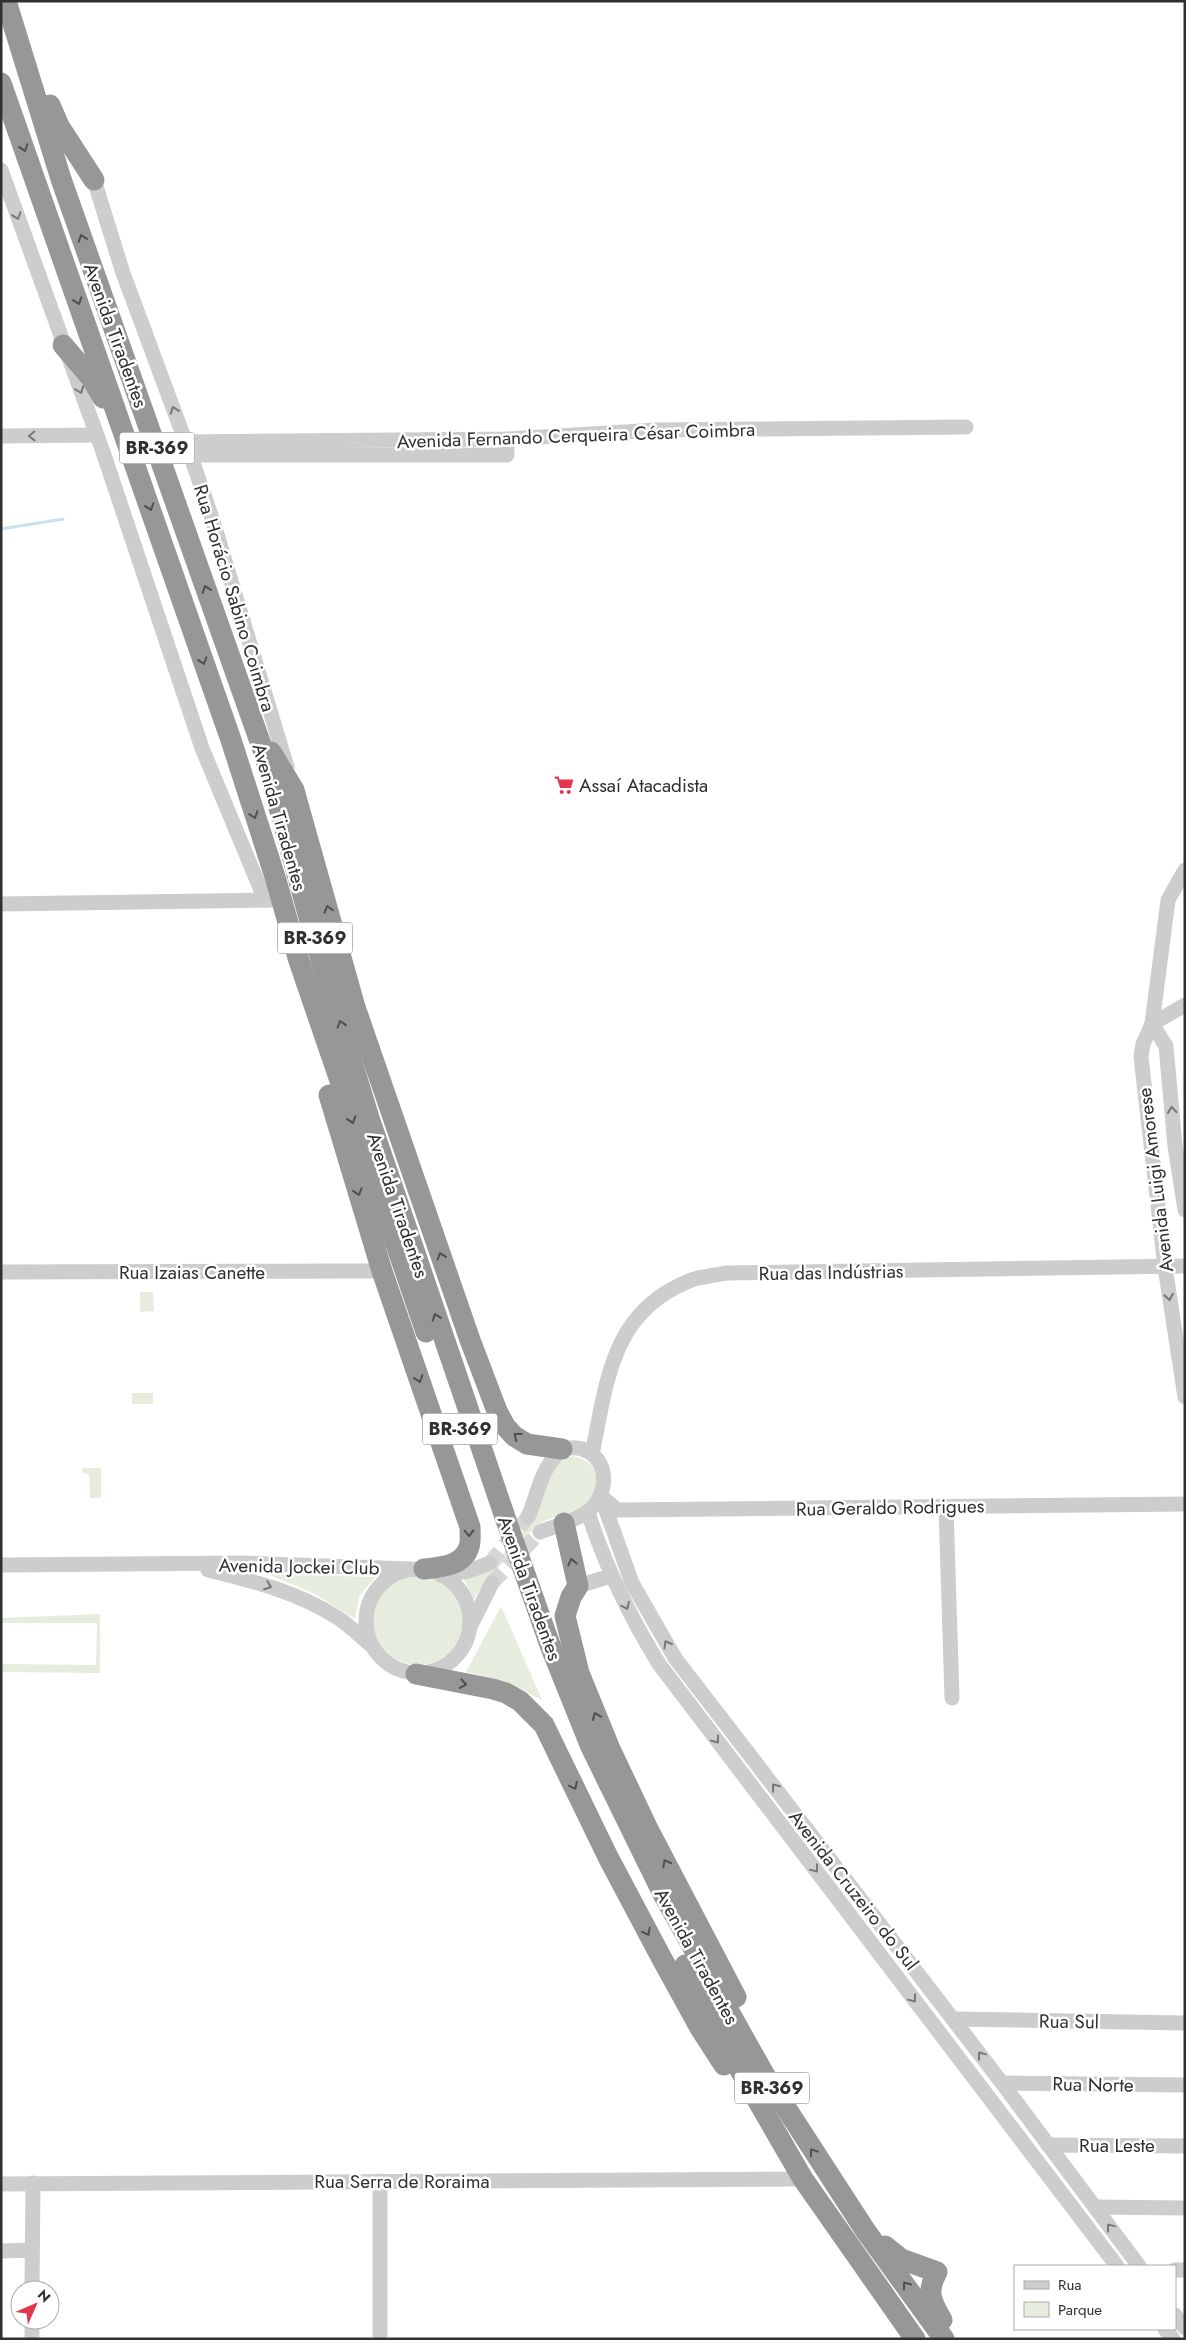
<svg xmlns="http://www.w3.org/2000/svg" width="1186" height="2340" font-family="Jost,sans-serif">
  <rect width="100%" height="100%" fill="#fff"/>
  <g fill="#e7edde">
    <path d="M140,1292H153L154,1311L140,1312Z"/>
    <rect x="132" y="1393" width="21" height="11"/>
    <path d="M573,1456C584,1459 596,1464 597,1477C598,1483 596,1487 594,1492C583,1517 555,1511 537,1526C530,1531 524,1539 519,1546C503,1563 486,1579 474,1599L463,1578L490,1568L536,1516L548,1478L562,1459Z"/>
    <path d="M82,1468H101V1498H90L89,1474L82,1473Z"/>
    <path d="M265,1573L375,1577L359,1597L355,1619L315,1594Z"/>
    <circle cx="418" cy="1620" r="45"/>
    <path d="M501,1606L542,1700L504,1681L466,1672Z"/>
    <path d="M100,1614V1673L1,1672V1664L96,1665L97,1623H1V1618Z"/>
  </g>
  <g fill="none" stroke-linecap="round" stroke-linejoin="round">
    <path stroke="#cbe2ec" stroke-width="3" d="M1,529L63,519"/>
    <g stroke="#d6d6d6" stroke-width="15" stroke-dasharray="15 8" stroke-linecap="butt">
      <path d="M490,1563L528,1517"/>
      <path d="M492,1583L540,1532"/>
    </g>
    <g stroke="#cdcdcd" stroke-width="15">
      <path d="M1,170L103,452L202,748L265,900"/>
      <path d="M94,180L123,273L189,451L213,521L287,767"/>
      <path d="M1,436L97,435"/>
      <path d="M186,442L507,439L657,430L966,427"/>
      <path d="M191,455H507V439"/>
      <path d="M1185,870L1168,900L1152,1024L1143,1044L1141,1057L1165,1267L1185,1397"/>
      <path d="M1,904L273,900"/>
      <path d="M1152,1024L1166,1046L1175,1146L1185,1210"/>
      <path d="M1152,1024L1185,1005"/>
      <path d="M1,1272L382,1271"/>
      <path d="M592,1454C607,1382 611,1312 689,1281C700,1276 714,1276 726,1273L1185,1266"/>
      <path d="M601,1496L632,1583L675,1658L1002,2083L1139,2266"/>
      <path d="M602,1497L617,1510L1185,1504"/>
      <path d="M946,1507L952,1698"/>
      <path d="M588,1512C605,1566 629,1615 659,1664L1117,2266"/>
      <path d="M528,1517C540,1489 539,1471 562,1449C568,1448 577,1447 582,1449C611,1458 609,1497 587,1512C573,1522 555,1526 540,1532"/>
      <path d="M1,1565L242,1563L411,1569"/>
      <circle cx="418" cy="1621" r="52"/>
      <path d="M208,1570C253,1581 298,1592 338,1618C350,1626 360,1636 371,1645"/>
      <path d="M441,1575L469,1571L490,1563"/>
      <path d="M578,1586L611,1576"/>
      <path d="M471,1625L492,1583"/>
      <path d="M953,2019L1185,2023"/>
      <path d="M1002,2083L1185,2085"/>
      <path d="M1048,2145L1185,2146"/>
      <path d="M380,2181V2339"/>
      <path d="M1,2184L803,2179"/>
      <path d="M1095,2207L1185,2208"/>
      <path d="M1,2251L32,2250"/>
      <path d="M1175,2270H1185"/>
      <path d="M32,2290L33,2183"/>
      <path d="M1175,2315L1185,2328"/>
      <path d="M32,2320V2339"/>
      <path d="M1165,2329L1173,2339"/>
    </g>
    <g stroke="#979797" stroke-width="21">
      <path d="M6,1L61,179L264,753L317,947L370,1121L506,1520L550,1645L591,1747L663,1894L764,2074L865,2230L944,2339"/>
      <path d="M1,83L231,740L276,880L298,958L426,1332"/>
      <path d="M50,105L59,126L94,180"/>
      <path d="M63,345L92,379L103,398"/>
      <path d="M271,752L294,790L355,1007L470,1340L497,1411L505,1426L514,1436L527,1444L562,1449"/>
      <path d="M329,1095L382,1271L470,1527C470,1532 471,1542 469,1547C463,1566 441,1567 424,1569"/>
      <path d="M564,1523L578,1586L571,1597L565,1616L579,1673L610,1749L647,1827L736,1997"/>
      <path d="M416,1674L493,1689L506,1693L520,1701L544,1725L608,1857L661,1957L700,2028L724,2065"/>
      <path d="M685,1965L737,2065L803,2179L915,2339"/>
      <path d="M885,2246L901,2259L937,2272C926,2292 931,2301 942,2320"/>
    </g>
  </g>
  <defs><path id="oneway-chevron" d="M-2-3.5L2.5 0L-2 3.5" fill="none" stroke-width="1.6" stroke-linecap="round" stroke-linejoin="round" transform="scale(1.25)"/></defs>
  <g stroke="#4f4f4f">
    <use href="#oneway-chevron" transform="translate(24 148) rotate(71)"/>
    <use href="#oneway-chevron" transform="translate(82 238) rotate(-110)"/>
    <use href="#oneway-chevron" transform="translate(78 301) rotate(71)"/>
    <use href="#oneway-chevron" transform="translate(150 507) rotate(71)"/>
    <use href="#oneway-chevron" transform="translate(206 589) rotate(-109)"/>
    <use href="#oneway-chevron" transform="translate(203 661) rotate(71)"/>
    <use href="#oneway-chevron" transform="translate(254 815) rotate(72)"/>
    <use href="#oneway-chevron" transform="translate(328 909) rotate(-106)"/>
    <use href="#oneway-chevron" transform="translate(341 1024) rotate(-107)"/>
    <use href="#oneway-chevron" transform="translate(352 1120) rotate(71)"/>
    <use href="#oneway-chevron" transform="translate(358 1192) rotate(73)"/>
    <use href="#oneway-chevron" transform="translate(441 1256) rotate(-109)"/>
    <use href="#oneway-chevron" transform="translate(436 1317) rotate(-109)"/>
    <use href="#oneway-chevron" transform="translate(419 1379) rotate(71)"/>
    <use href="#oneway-chevron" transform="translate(517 1436) rotate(-142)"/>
    <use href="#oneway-chevron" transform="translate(469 1533) rotate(88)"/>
    <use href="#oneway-chevron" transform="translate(572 1562) rotate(-103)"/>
    <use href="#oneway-chevron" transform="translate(463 1684) rotate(10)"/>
    <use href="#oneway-chevron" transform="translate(596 1716) rotate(-112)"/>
    <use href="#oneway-chevron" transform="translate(574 1786) rotate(64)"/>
    <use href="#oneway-chevron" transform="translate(666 1863) rotate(-118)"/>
    <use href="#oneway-chevron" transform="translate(647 1932) rotate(62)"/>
    <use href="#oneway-chevron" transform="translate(813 2152) rotate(-124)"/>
    <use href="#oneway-chevron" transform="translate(906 2285) rotate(-126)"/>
  </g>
  <g stroke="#777">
    <use href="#oneway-chevron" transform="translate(17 216) rotate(71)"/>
    <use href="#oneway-chevron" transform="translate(80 390) rotate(69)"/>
    <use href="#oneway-chevron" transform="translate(174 410) rotate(-110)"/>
    <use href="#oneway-chevron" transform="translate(32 436) rotate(179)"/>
    <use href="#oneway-chevron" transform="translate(1172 1110) rotate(-95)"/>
    <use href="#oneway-chevron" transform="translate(1169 1297) rotate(81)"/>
    <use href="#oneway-chevron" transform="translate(268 1586) rotate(21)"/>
    <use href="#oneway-chevron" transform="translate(626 1606) rotate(64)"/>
    <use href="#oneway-chevron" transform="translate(667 1644) rotate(-120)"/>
    <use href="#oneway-chevron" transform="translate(716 1740) rotate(53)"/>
    <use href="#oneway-chevron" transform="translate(775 1787) rotate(-128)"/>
    <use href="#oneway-chevron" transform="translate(815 1869) rotate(53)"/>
    <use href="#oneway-chevron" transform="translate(913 1999) rotate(53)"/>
    <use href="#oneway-chevron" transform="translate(981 2055) rotate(-127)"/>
    <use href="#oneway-chevron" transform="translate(1110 2227) rotate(-127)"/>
  </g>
  <defs>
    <symbol id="supermarket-bare" viewBox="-9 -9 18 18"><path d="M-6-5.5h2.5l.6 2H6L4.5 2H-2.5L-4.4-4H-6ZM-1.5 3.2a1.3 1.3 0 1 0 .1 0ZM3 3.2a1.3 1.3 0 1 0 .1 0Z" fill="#e4354f" stroke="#fff" stroke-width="2.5" paint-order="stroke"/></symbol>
  </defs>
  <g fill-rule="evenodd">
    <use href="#supermarket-bare" x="550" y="771" width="28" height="28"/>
  </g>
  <g text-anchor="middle" stroke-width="5" stroke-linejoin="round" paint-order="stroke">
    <g fill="#fff" stroke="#6e6e6e" stroke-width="1">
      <rect x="119.5" y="432.5" width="75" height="31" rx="4"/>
      <rect x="277.5" y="922.5" width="75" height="31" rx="4"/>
      <rect x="422.5" y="1413.5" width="75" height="31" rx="4"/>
      <rect x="734.5" y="2072.5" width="75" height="31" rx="4"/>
    </g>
    <g font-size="18" font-weight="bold" fill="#303030">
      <text x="157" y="454">BR-369</text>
      <text x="315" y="944">BR-369</text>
      <text x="460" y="1435">BR-369</text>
      <text x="772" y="2094">BR-369</text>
    </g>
    <g font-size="19" fill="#303030" stroke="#fff">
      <text transform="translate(116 335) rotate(70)" y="7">Avenida Tiradentes</text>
      <text transform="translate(576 435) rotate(-2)" y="7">Avenida Fernando Cerqueira César Coimbra</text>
      <text transform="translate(235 598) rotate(73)" y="7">Rua Horácio Sabino Coimbra</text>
      <text transform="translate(280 817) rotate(74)" y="7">Avenida Tiradentes</text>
      <text transform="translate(1155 1180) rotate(-97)" y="7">Avenida Luigi Amorese</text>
      <text transform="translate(398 1205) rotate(71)" y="7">Avenida Tiradentes</text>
      <text x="192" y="1279">Rua Izaias Canette</text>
      <text transform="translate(831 1272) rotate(-1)" y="7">Rua das Indústrias</text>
      <text transform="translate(890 1507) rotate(-1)" y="7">Rua Geraldo Rodrigues</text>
      <text transform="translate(299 1566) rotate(1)" y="7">Avenida Jockei Club</text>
      <text transform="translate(530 1588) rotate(70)" y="7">Avenida Tiradentes</text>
      <text transform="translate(854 1890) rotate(52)" y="7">Avenida Cruzeiro do Sul</text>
      <text transform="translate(697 1956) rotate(61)" y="7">Avenida Tiradentes</text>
      <text transform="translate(1069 2021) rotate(1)" y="7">Rua Sul</text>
      <text transform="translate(1093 2084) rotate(1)" y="7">Rua Norte</text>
      <text x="1117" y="2152">Rua Leste</text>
      <text x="402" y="2188">Rua Serra de Roraima</text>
    </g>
    <g font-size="19" fill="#303030" stroke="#fff" text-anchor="start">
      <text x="579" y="792">Assaí Atacadista</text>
    </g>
  </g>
  <rect width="1186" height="2340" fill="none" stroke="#303030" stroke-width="5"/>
  <rect x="1014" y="2265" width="162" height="65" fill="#ffffff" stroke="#acacac"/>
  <rect x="1024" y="2281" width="25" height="8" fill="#cdcdcd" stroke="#acacac"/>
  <text x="1058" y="2290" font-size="15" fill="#303030">Rua</text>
  <rect x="1024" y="2302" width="25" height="15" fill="#e7edde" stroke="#acacac"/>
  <text x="1058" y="2315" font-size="15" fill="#303030">Parque</text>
  <g transform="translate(35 2305) rotate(45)"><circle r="24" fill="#ffffff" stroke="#acacac"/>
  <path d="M0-4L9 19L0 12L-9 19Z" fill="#e4354f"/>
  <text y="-8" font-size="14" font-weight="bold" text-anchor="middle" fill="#303030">N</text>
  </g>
</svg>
